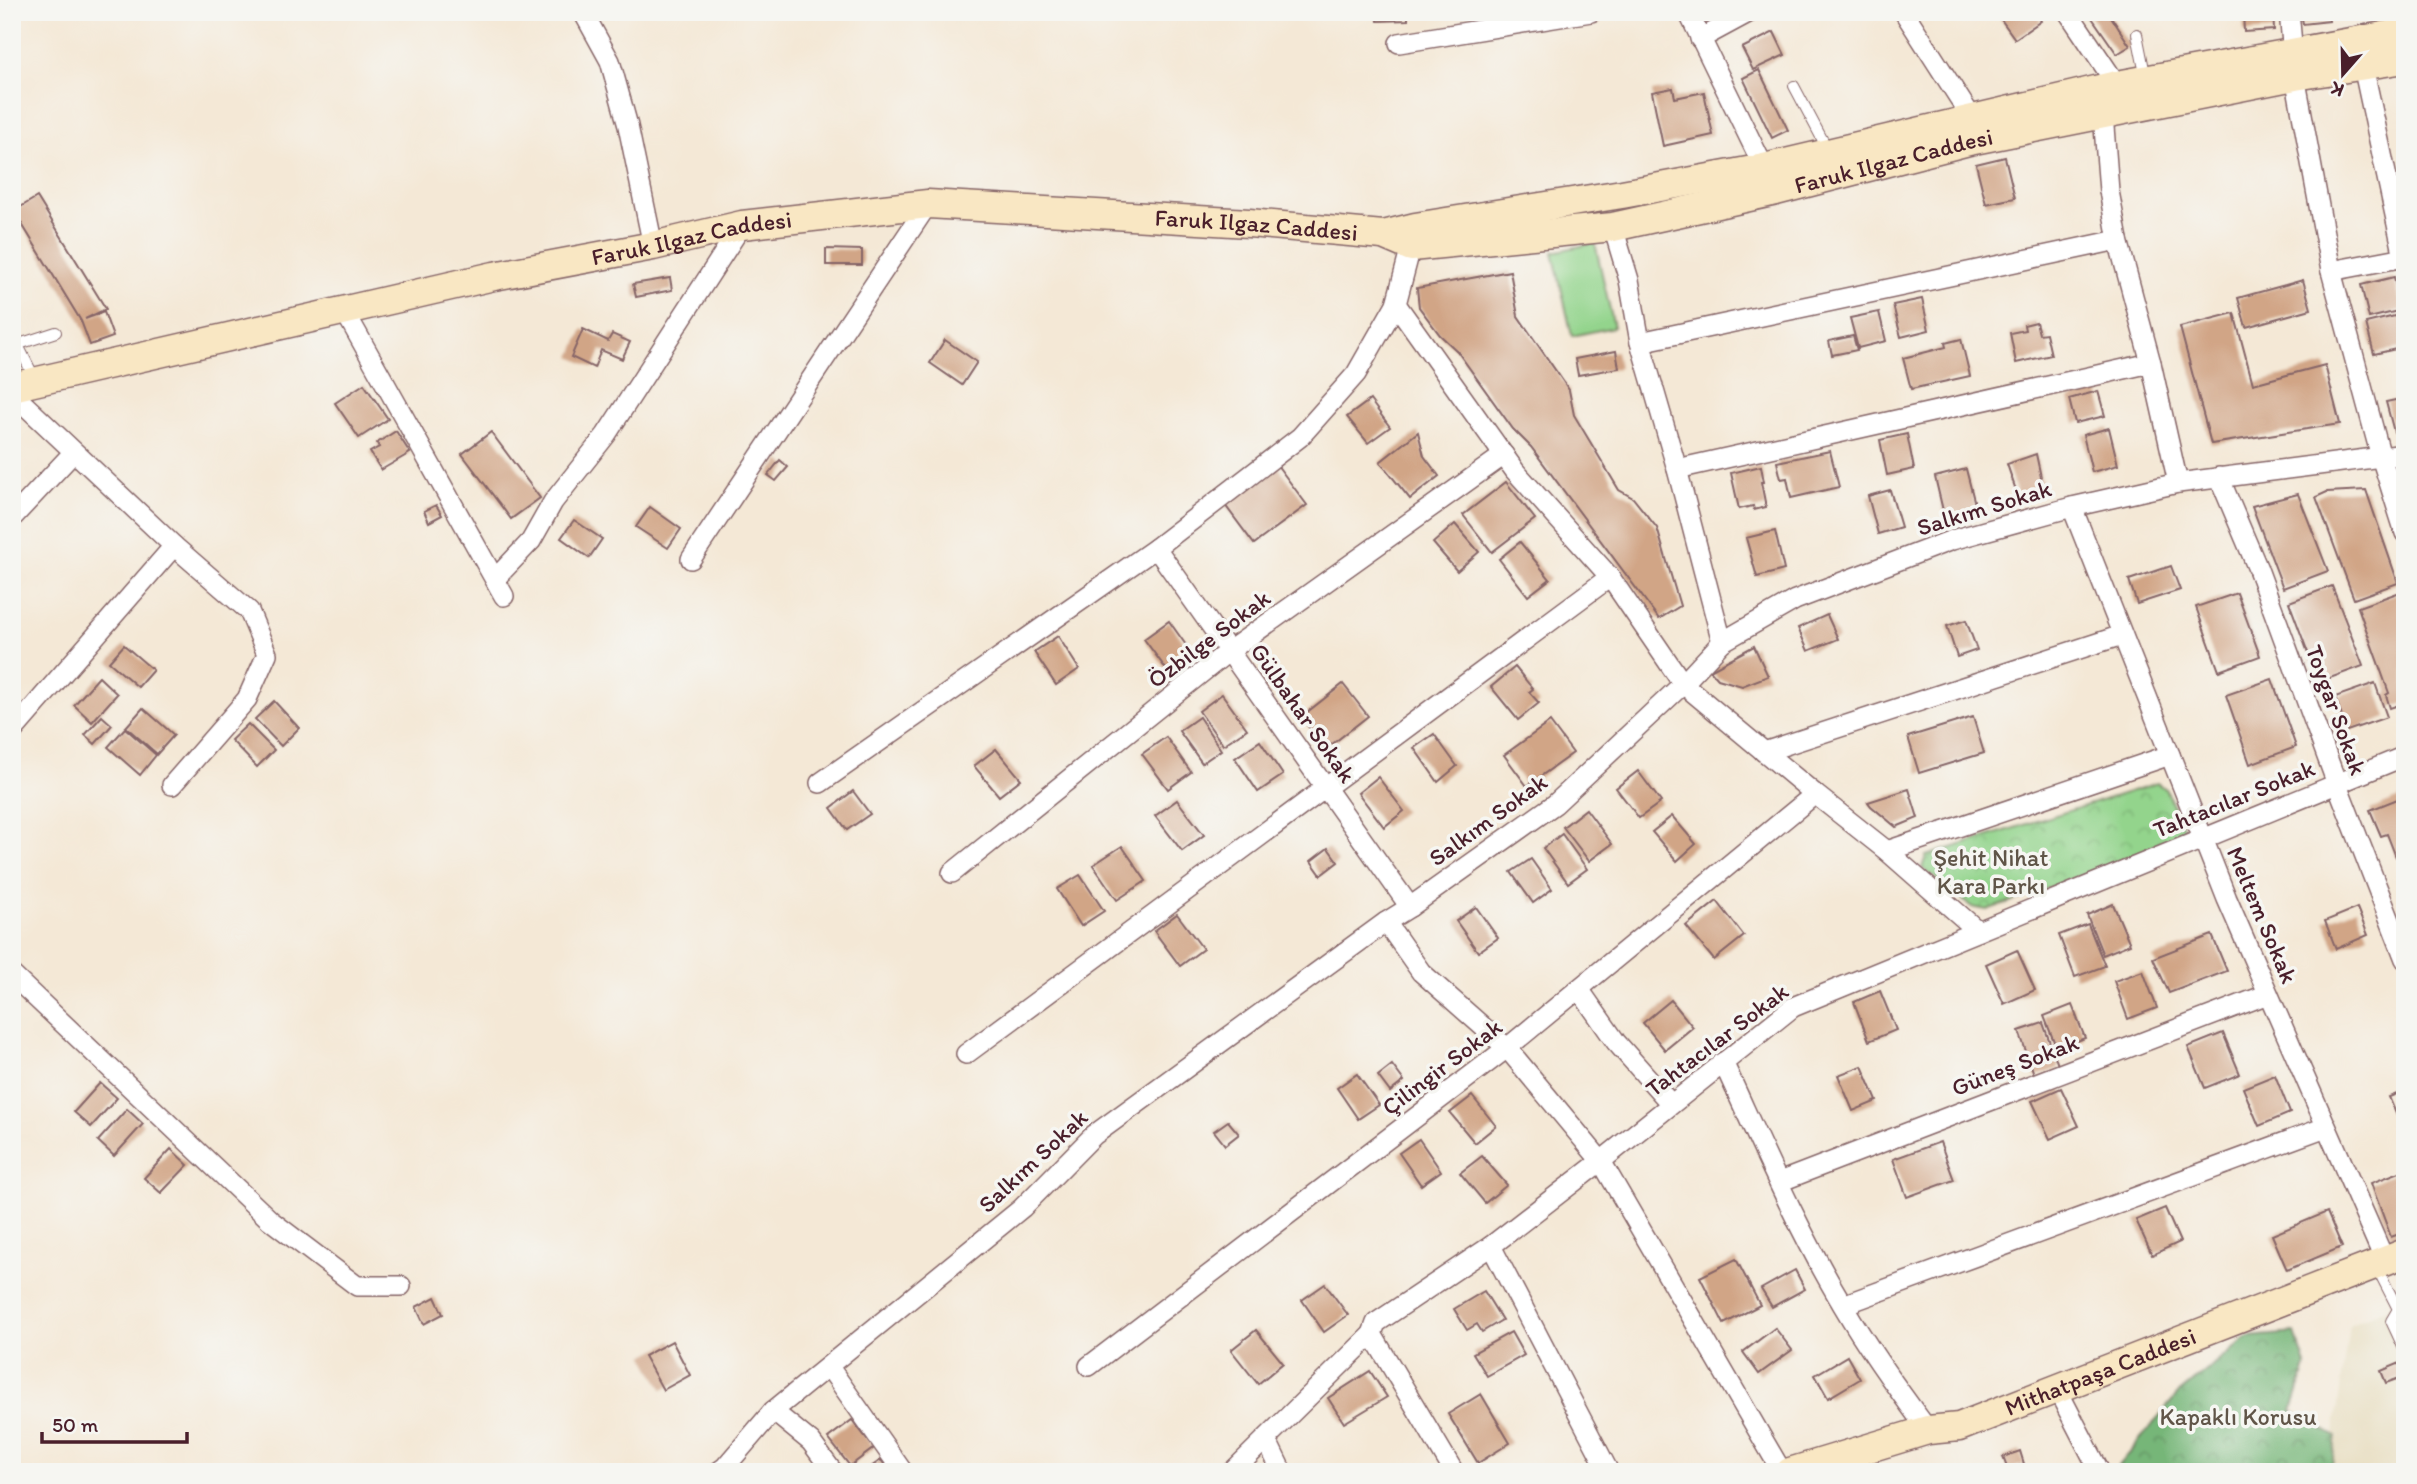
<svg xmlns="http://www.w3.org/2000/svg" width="2417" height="1484" font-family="Itim,sans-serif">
  <defs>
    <pattern id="forest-crowns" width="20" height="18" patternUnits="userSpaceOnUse" patternTransform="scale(1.75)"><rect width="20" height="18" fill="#76b678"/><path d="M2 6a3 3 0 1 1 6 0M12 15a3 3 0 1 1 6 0" fill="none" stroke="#639363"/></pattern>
    <pattern id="park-crowns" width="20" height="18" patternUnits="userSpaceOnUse" patternTransform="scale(1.75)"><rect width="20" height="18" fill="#93d48c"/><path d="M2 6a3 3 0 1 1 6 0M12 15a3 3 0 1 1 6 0" fill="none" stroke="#80b679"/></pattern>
  </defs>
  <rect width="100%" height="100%" fill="#f6f6f2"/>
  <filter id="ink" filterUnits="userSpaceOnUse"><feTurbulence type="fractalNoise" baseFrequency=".0143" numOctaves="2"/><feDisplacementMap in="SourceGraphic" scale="14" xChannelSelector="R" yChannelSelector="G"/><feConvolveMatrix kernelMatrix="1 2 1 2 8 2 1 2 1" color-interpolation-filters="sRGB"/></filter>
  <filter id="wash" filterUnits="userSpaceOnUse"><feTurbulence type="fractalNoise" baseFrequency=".00686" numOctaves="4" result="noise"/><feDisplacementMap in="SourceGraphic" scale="28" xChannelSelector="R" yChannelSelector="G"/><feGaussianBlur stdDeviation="1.57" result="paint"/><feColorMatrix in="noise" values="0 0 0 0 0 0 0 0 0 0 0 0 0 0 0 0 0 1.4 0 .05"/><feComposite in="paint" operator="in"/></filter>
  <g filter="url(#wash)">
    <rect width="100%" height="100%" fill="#f4e8d6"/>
    <path fill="#e6daba" d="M2405,1300V1472H2329L2349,1325Z"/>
    <path fill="url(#forest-crowns)" stroke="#606a52" stroke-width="2" d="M2295,1333L2306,1366L2292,1411L2336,1437L2331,1472H2121L2118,1466L2177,1395L2248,1337Z"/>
    <path fill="url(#park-crowns)" stroke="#6e7a5c" stroke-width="2" d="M2157,783L2166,790L2184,829L2178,842L1987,910L1972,907L1922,868L1926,856Z"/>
    <path fill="#93d48c" stroke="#6e7a5c" stroke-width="2" d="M1595,243L1614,327L1572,336L1553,252Z"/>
    <g id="blocks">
      <g fill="#d1a586">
        <path d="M1377,12H1408V20L1378,21Z"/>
        <path d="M2008,12H2036L2041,21L2015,39L2000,18Z"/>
        <path d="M2088,12H2108L2130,46L2117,54Z"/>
        <path d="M2243,12H2273L2274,30L2244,32Z"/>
        <path d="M2301,12H2328L2329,21L2303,24Z"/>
        <path d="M1774,32L1785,55L1753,70L1742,48Z"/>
        <path d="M1759,70L1788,130L1772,138L1743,78Z"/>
        <path d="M1673,88L1675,98L1704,92L1713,135L1663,146L1652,92Z"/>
        <path d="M2005,157L2015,198L1986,204L1976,164Z"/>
        <path d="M37,197L106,309L85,319L104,312L113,337L90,345L81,321L14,211Z"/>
        <path d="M826,249L862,250V265H826Z"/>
        <path d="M1510,271L1518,316L1569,390L1574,415L1619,490L1633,498L1657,528L1680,606L1659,619L1531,447L1513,429L1457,351L1440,335L1419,307L1417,288Z"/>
        <path d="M2394,277L2402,310L2369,318L2361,285Z"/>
        <path d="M670,278L672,290L636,297L633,284Z"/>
        <path d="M2303,280L2311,309L2246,327L2238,298Z"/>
        <path d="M1922,299L1929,330L1901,337L1893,305Z"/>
        <path d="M1879,312L1886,341L1858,348L1850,318Z"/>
        <path d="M2234,313L2253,384L2325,365L2340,424L2211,444L2180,327Z"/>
        <path d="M2403,314L2405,347L2374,354L2366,323Z"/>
        <path d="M2036,322L2039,334L2046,333L2051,355L2016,363L2010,333L2025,330L2024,325Z"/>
        <path d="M583,329L608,341L612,334L630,342L622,359L601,350L594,368L571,357Z"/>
        <path d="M1853,336L1857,350L1832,355L1829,341Z"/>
        <path d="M1961,339L1970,376L1911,389L1903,358L1946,347L1945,343Z"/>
        <path d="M945,340L977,362L962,385L930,363Z"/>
        <path d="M1616,351L1619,368L1578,375L1575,359Z"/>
        <path d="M364,384L388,419L359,438L335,403Z"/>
        <path d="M2098,391L2105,416L2075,423L2069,399Z"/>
        <path d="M2405,398V429L2394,432L2386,402Z"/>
        <path d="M1370,400L1390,427L1368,443L1347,417Z"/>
        <path d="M2109,428L2118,465L2092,472L2083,435Z"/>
        <path d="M396,431L410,453L381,470L370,452L379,447L377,443Z"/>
        <path d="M491,432L540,498L511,519L462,454Z"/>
        <path d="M1418,432L1424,456L1439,476L1410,499L1380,462Z"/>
        <path d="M1907,434L1914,469L1887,475L1880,440Z"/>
        <path d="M1830,451L1839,487L1791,498L1787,478L1781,479L1777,462Z"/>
        <path d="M2036,454L2044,491L2019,499L2007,464Z"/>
        <path d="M780,460L788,467L776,481L768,475Z"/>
        <path d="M1277,465L1307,505L1254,544L1225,505Z"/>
        <path d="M1761,466L1764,482H1761L1766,507L1754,510L1753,506L1739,509L1731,473Z"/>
        <path d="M1966,469L1977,512L1945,519L1935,477Z"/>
        <path d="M1506,482L1535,519L1492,552L1463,515Z"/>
        <path d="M1890,490L1901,527L1878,534L1868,496Z"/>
        <path d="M2366,490L2398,583L2354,599L2316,497L2327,492Z"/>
        <path d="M2298,494L2328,571L2283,588L2252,506Z"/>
        <path d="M436,505L442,515L429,522L424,511Z"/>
        <path d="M650,507L681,529L668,548L636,527Z"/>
        <path d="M574,520L602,539L589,558L561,538Z"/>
        <path d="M1455,524L1479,552L1457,571L1433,543Z"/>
        <path d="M1775,531L1784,570L1757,577L1746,538Z"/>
        <path d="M1520,542L1550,579L1528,596L1499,559Z"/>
        <path d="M2171,566L2180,590L2137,604L2129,580Z"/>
        <path d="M2332,586L2363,666L2319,682L2289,602Z"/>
        <path d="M2403,591L2405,703L2390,708L2386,695L2389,693L2358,607Z"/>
        <path d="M2237,593L2260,656L2219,671L2196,607Z"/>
        <path d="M1827,615L1838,639L1808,651L1798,628Z"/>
        <path d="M1966,620L1977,650L1957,657L1947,626Z"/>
        <path d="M1169,621L1193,655L1169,673L1144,639Z"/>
        <path d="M1058,636L1079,669L1056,685L1034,652Z"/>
        <path d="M124,645L153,670L138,687L109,662Z"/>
        <path d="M1754,646L1768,676L1742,686L1718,679L1710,670Z"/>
        <path d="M1515,667L1533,689L1529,692L1539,703L1518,720L1491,687Z"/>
        <path d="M99,677L117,694L92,722L74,705Z"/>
        <path d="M2272,679L2296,747L2250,764L2226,695Z"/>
        <path d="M2375,683L2387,717L2347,731L2335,697Z"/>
        <path d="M1343,684L1368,716L1326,749L1301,717Z"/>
        <path d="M1222,694L1247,729L1223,745L1199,711Z"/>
        <path d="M274,701L299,728L281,746L255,719Z"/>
        <path d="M143,708L174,735L157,754L126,727Z"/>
        <path d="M102,716L112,725L95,744L85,735Z"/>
        <path d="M1199,717L1221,750L1202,763L1179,731Z"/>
        <path d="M1973,717L1984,753L1919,773L1908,737Z"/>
        <path d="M1550,722L1573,753L1527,786L1504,755Z"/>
        <path d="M248,724L274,750L257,767L231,740Z"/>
        <path d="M125,728L156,755L140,775L108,747Z"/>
        <path d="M1434,734L1457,766L1438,782L1414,748Z"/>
        <path d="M1166,737L1191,772L1168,789L1142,754Z"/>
        <path d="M1260,741L1283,775L1258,792L1235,758Z"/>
        <path d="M996,749L1021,779L999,796L974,766Z"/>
        <path d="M1638,771L1661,802L1639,818L1616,788Z"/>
        <path d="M1378,777L1404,811L1384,827L1358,793Z"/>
        <path d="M1909,789L1918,818L1896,827L1871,806L1868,802Z"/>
        <path d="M853,791L870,814L847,830L831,808Z"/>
        <path d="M2405,796V854L2396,857L2387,834L2381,836L2370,810Z"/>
        <path d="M1177,800L1204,835L1182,851L1155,816Z"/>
        <path d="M1586,809L1612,844L1589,861L1563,827Z"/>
        <path d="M1672,816L1696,844L1677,861L1652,832Z"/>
        <path d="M1562,834L1587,869L1568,883L1543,848Z"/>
        <path d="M1122,846L1146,881L1117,900L1093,865Z"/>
        <path d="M1328,848L1338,862L1321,875L1311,861Z"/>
        <path d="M1531,859L1552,889L1533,903L1511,872Z"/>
        <path d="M1080,875L1104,911L1081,926L1057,889Z"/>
        <path d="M1717,901L1744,936L1714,960L1686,926Z"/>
        <path d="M2113,904L2130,944L2103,955L2087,915Z"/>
        <path d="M1476,907L1498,938L1478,952L1456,921Z"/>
        <path d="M2357,908L2368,935L2336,949L2325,921Z"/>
        <path d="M1177,914L1203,949L1180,966L1154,931Z"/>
        <path d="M2088,924L2105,966L2075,977L2059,935Z"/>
        <path d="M2212,935L2227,971L2169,993L2153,958Z"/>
        <path d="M2017,950L2035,990L2004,1004L1986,964Z"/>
        <path d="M2143,971L2157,1008L2128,1019L2114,981Z"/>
        <path d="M1880,991L1896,1030L1869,1041L1854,1002Z"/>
        <path d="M1671,1000L1693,1027L1665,1050L1643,1023Z"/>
        <path d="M2072,1005L2085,1038L2057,1049L2044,1016Z"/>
        <path d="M2043,1023L2059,1068L2035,1077L2019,1031Z"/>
        <path d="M2223,1033L2240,1074L2205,1088L2188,1047Z"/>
        <path d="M1392,1065L1404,1081L1390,1092L1378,1076Z"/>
        <path d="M1862,1066L1877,1101L1853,1111L1838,1075Z"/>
        <path d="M1357,1074L1379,1105L1358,1119L1337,1088Z"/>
        <path d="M2275,1075L2290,1113L2259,1126L2243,1088Z"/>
        <path d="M100,1083L117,1098L91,1127L74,1112Z"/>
        <path d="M2061,1088L2079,1126L2050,1139L2032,1101Z"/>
        <path d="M2405,1091V1135L2389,1097Z"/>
        <path d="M1472,1096L1496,1126L1475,1143L1450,1113Z"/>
        <path d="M127,1109L143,1124L114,1156L98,1141Z"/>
        <path d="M1228,1121L1239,1134L1225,1145L1214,1131Z"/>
        <path d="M1419,1139L1441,1171L1421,1185L1399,1153Z"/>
        <path d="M1940,1142L1954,1180L1907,1197L1893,1159Z"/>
        <path d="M171,1149L188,1165L161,1193L144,1178Z"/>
        <path d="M1482,1156L1507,1185L1485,1203L1460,1173Z"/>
        <path d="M2405,1170V1232L2391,1237L2371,1183Z"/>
        <path d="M2165,1208L2180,1242L2152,1255L2136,1220Z"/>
        <path d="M2327,1212L2342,1247L2287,1270L2272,1235Z"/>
        <path d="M1736,1259L1760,1305L1724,1324L1700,1277Z"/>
        <path d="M1795,1270L1805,1289L1772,1307L1761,1289Z"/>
        <path d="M1325,1284L1348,1315L1324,1332L1302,1300Z"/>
        <path d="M1484,1291L1502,1320L1482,1332L1477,1324L1467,1330L1454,1309Z"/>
        <path d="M435,1297L443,1314L424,1324L416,1307Z"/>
        <path d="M1775,1328L1792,1350L1759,1374L1743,1352Z"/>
        <path d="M1256,1330L1283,1363L1258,1384L1231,1350Z"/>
        <path d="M1511,1332L1524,1355L1487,1376L1473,1353Z"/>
        <path d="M672,1341L690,1375L663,1390L644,1356Z"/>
        <path d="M1847,1356L1860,1379L1828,1398L1815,1375Z"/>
        <path d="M2405,1361V1376L2386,1383L2381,1371Z"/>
        <path d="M1370,1371L1387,1397L1344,1423L1328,1398Z"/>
        <path d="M1481,1394L1510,1443L1478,1463L1448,1414Z"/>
        <path d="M852,1420L874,1448L850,1466L828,1438Z"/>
        <path d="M2020,1451L2024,1464L2008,1470L2003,1457Z"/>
        <path d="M881,1460L890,1472H864Z"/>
      </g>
    </g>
  </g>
  <g filter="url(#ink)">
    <use href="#blocks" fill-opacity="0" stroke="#866567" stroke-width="2"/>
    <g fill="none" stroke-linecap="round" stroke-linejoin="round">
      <defs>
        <g id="lane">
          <path d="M2137,34L2146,79"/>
          <path d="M1794,86L1829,152"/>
          <path d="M12,329L18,345L35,379"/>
          <path d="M13,346L56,332"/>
          <path d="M2376,1266L2398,1309"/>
          <path d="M2398,1309L2391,1321L2405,1351"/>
        </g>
        <g id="street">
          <path d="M583,12L610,61L628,126L653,246"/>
          <path d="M1688,12L1769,178"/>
          <path d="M1904,12L1972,118"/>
          <path d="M2068,12L2117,85L2103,114L2109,191L2118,240L2151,363L2178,483"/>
          <path d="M2289,12L2295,76L2331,271L2381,457L2405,533"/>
          <path d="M2400,12L2403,32"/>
          <path d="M1700,39L1750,12"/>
          <path d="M1399,43L1591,12"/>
          <path d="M2363,66L2404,257"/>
          <path d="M1613,227L1629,280L1640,342L1677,469L1722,642"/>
          <path d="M2331,271L2405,257"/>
          <path d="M1396,304L1515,471L1610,577L1683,684L1815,794L1887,851L1978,931"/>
          <path d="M344,310L504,596"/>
          <path d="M1640,342L2118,240"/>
          <path d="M12,393L174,546L249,611L267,654L247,699L172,785"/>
          <path d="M1677,469L2151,363"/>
          <path d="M2219,477L2258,569L2337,784L2405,959"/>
          <path d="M2072,507L2227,899L2385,1261"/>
          <path d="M12,518L73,453"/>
          <path d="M1156,548L1410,907"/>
          <path d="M691,559L928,204"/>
          <path d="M495,579L531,541L553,502L606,435L742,225"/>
          <path d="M12,732L174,546"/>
          <path d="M1764,752L2122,635"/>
          <path d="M820,783L1156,548L1300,437L1356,374L1396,304L1411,247"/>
          <path d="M1887,851L2170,755"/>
          <path d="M952,873L1229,651L1504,455"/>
          <path d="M1386,922L1421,972L1507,1048L1601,1161L1782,1472"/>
          <path d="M12,975L270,1220L357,1286H401"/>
          <path d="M1579,989L1616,1042L1671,1104"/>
          <path d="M966,1054L1610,577"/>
          <path d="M1723,1062C1761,1144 1797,1229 1844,1307C1869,1350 1898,1390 1928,1430"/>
          <path d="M1779,1182L2268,994"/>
          <path d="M1491,1246L1609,1472"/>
          <path d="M1843,1305L2326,1127"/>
          <path d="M1089,1366L1507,1048L1815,794"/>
          <path d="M829,1367L903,1472"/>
          <path d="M2057,1389L2100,1472"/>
          <path d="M773,1411L811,1442L833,1472"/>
          <path d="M1266,1439L1282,1472"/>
          <path d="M718,1472L725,1467L773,1411L1022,1208L1094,1135L1386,922L1410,907L1555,804L1683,684L1722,642L1795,600L1952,540L2072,507L2178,483L2405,454"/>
          <path d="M1232,1472L1372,1334"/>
          <path d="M1454,1472L1372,1334L1376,1323L1491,1246L1601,1161L1793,1007L2405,756"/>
        </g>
        <g id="secondary">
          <path d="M1383,235L1415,227L1622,194L1764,168L2117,85L2405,32"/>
          <path id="s1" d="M12,387L494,276L653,246L742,225L928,204L1249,223L1383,235L1411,247L1613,227L1776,191L1969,141L2295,76L2405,59"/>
          <path id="s2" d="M1790,1472L1928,1430L1959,1427L2405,1253"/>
        </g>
      </defs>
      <use href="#lane" stroke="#866567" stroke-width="12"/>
      <use href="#street" stroke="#866567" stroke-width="22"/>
      <use href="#secondary" stroke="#866567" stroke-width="31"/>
      <use href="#lane" stroke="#fff" stroke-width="10"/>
      <use href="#street" stroke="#fff" stroke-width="19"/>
      <use href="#secondary" stroke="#f9e7c3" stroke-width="28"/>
    </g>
  </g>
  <g text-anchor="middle" stroke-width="7" stroke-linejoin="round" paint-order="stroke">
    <g font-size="24" fill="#4a1f2b" stroke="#f6f6f2">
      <text dy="8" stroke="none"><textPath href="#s1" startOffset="1913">Faruk Ilgaz Caddesi</textPath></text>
      <text dy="8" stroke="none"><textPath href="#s1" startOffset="1264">Faruk Ilgaz Caddesi</textPath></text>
      <text dy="8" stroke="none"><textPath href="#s1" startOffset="696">Faruk Ilgaz Caddesi</textPath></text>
      <text transform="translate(1984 508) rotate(-17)" y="8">Salkım Sokak</text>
      <text transform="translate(1209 639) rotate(-37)" y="8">Özbilge Sokak</text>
      <text transform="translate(2336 710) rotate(70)" y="8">Toygar Sokak</text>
      <text transform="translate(1303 713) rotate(55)" y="8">Gülbahar Sokak</text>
      <text transform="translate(2234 799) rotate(-22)" y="8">Tahtacılar Sokak</text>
      <text transform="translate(1488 820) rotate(-36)" y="8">Salkım Sokak</text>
      <text transform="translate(2262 915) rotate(67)" y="8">Meltem Sokak</text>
      <text transform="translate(1717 1040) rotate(-37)" y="8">Tahtacılar Sokak</text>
      <text transform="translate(2015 1065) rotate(-21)" y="8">Güneş Sokak</text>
      <text transform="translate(1442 1067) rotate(-37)" y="8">Çilingir Sokak</text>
      <text transform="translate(1033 1161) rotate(-43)" y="8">Salkım Sokak</text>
      <text dy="8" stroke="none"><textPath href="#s2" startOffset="327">Mithatpaşa Caddesi</textPath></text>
    </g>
    <g font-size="24" fill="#605548" stroke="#f6f6f2">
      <text x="1991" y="866">Şehit Nihat<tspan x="1991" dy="28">Kara Parkı</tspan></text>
      <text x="2238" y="1425">Kapaklı Korusu</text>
    </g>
  </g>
  <rect width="2417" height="1484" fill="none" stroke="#f6f6f2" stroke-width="42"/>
  <g transform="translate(2343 74) rotate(200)" stroke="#f6f6f2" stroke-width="5" paint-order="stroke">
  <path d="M0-5L12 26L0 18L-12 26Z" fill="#4a1f2b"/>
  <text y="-10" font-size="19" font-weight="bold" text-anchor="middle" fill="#4a1f2b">K</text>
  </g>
  <path d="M42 1432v10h145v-10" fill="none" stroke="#4a1f2b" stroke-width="3.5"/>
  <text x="52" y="1432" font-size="21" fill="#4a1f2b" stroke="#f6f6f2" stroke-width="5" paint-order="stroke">50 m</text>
</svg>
